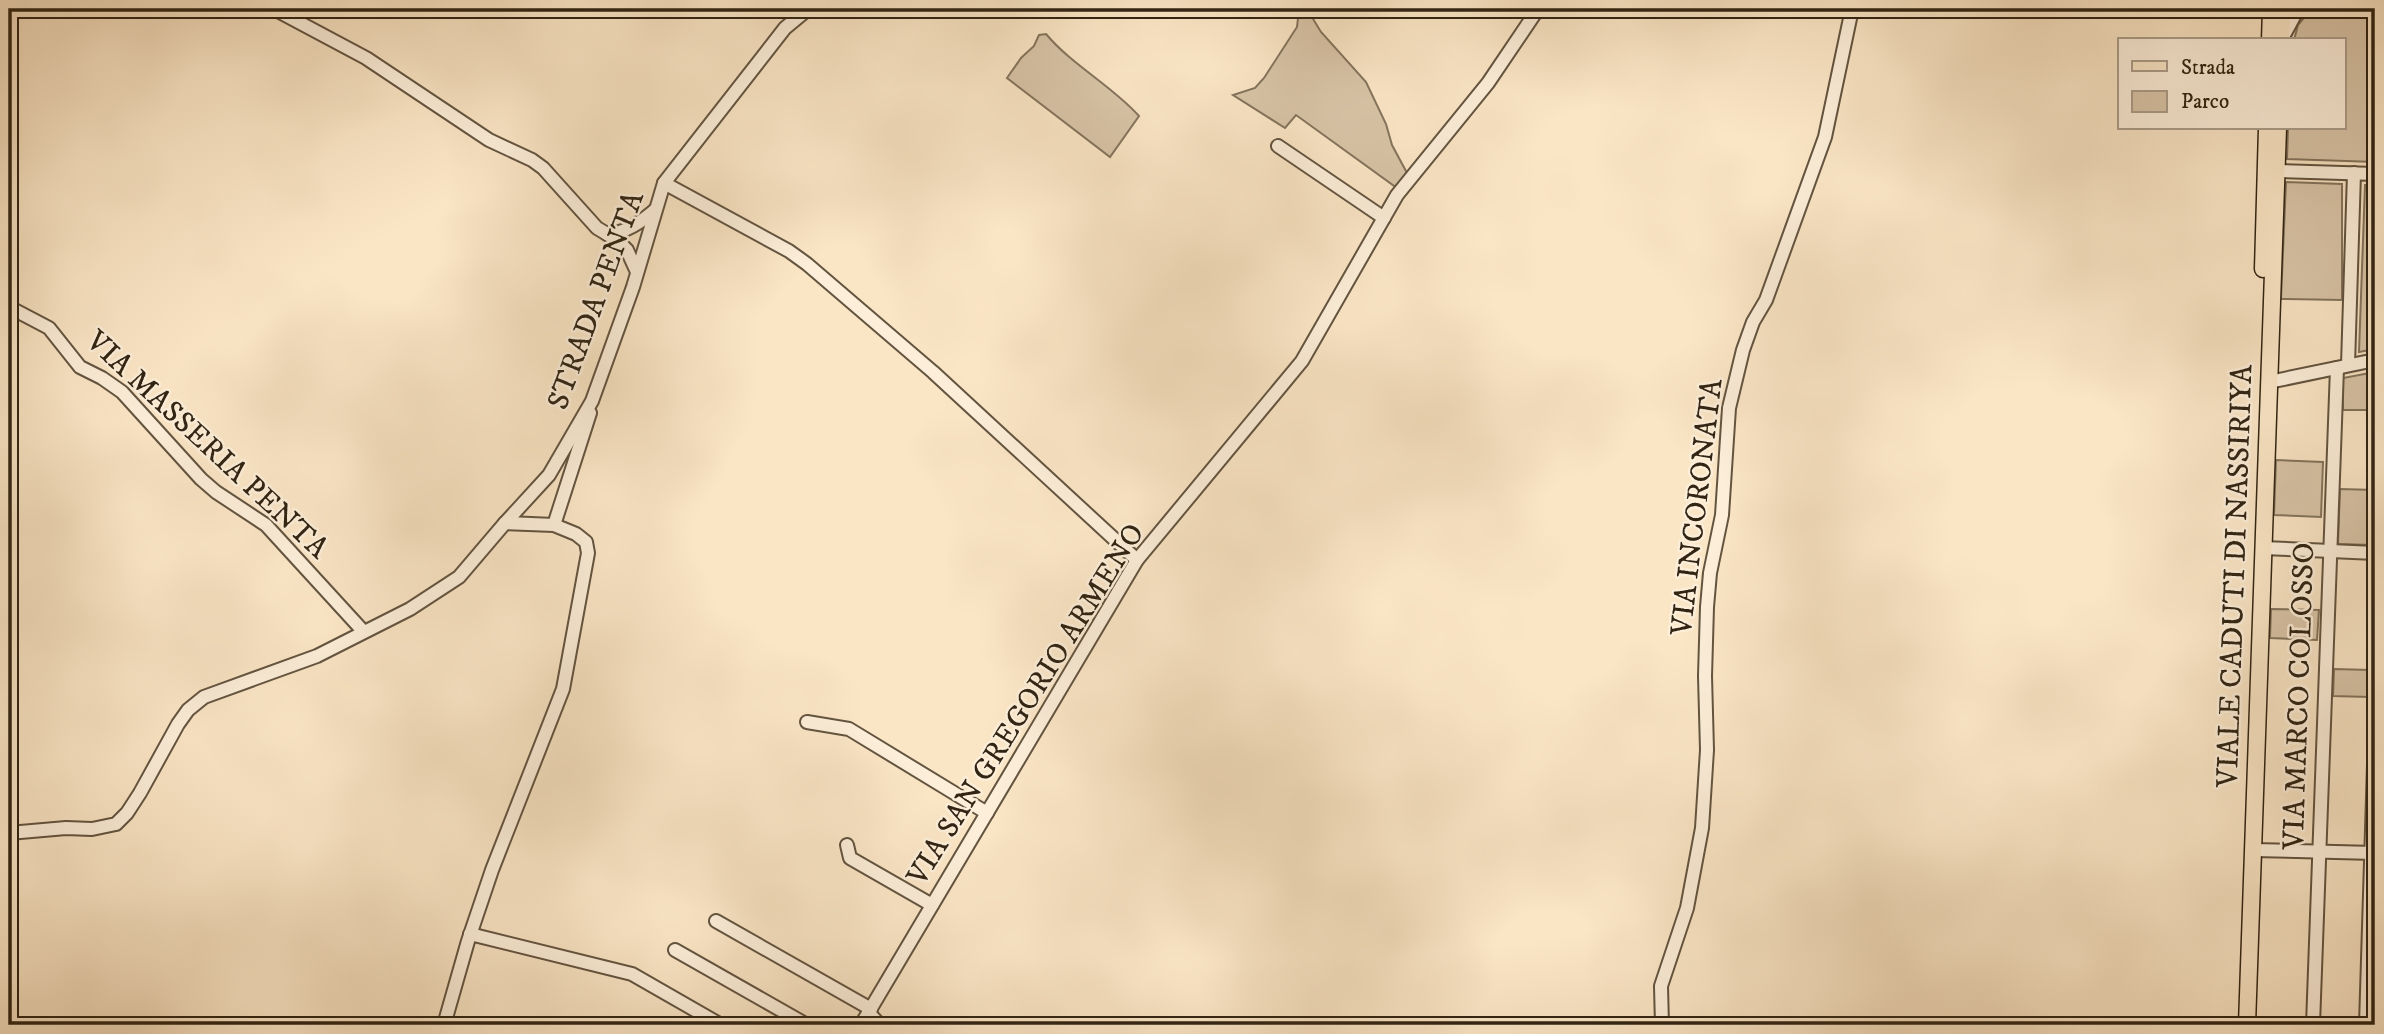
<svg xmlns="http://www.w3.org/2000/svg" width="2384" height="1034" font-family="'IM FELL DW Pica',serif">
  <rect width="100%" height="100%" fill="#fae5c5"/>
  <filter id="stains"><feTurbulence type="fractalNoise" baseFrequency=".00286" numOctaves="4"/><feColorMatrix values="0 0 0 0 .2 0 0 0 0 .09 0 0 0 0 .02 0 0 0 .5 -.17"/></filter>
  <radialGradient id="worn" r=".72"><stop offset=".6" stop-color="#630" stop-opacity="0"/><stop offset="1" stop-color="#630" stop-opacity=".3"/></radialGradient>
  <g fill="#d8c4a7" stroke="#84745d" stroke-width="2">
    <path d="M1299,9H1307L1321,32L1366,82L1386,124L1392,145L1407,173L1397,188L1296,115L1285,128L1233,95L1255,88L1264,78L1297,27Z"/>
    <path d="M2311,9H2375V162L2287,159L2288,128H2344V40H2294L2298,25Z"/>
    <path d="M1046,34C1073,66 1111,85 1139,116L1110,157L1007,78L1021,58L1034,46L1039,35Z"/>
    <path d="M2286,182L2342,184V300L2281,299Z"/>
    <path d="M2365,185H2375V349L2359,352Z"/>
    <path d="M2375,372V410H2343V378Z"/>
    <path d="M2276,460L2323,462L2321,517L2274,515Z"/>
    <path d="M2340,489L2375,490L2374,545L2338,544Z"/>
    <path d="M2271,609L2319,610L2317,640L2270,638Z"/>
    <path d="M2334,669L2370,670L2369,697L2333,696Z"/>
  </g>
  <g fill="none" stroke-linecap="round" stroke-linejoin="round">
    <defs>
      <g id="minor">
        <path d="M274,9L366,58L489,140L532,160L543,168L597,228L617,240L627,250L637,272"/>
        <path d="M2283,37L2298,9"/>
        <path d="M1278,146L1384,218"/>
        <path d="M2277,171L2375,174"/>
        <path d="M664,183L789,251L807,264L933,372L1137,560"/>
        <path d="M607,234C626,233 641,222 655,210"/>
        <path d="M9,307L49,328L80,367L102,378L122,392L201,479L216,492L266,525L363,631"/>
        <path d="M2348,365L2354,173"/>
        <path d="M2269,382L2375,360"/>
        <path d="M505,523L554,525"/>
        <path d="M2263,548L2375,553"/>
        <path d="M807,722L849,729L987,813"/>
        <path d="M9,833L66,828L92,829L116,824L127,813L140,793L178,724L188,710L204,697L317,656L410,609L459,577L505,523L549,475L592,401L633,287L664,183L785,28L808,9"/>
        <path d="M847,845L850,858L932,905"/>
        <path d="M2253,850L2375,853"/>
        <path d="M716,921L871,1009"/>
        <path d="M470,934L632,974L721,1025"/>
        <path d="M675,950L807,1025"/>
        <path d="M868,1012L880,1025"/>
        <path d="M444,1025L468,941L492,870L563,689L588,553L586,542L576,534L554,525L590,413"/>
        <path d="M861,1025L1137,560L1302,361L1397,195L1488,83L1538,9"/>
        <path d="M1662,1025L1661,986L1687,908L1702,828L1707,750L1705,676L1707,607L1710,573L1722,515L1729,408L1743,350L1753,322L1766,300L1825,137L1852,9"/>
        <path d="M2313,1025L2337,368"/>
        <path d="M2366,1025L2375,732"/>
      </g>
      <g id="major">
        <path d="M2270,40L2271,9"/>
        <path d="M2281,40L2282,9"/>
        <path d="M2263,269L2267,128"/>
        <path d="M2247,1025L2278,128"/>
      </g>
    </defs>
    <use href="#minor" stroke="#635440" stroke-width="16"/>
    <use href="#major" stroke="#312413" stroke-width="19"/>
    <use href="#minor" stroke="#fceed9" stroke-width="12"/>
    <use href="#major" stroke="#fae5c5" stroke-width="16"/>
  </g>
  <g text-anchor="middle" stroke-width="5" stroke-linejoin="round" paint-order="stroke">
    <g font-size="30" fill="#312413" stroke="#fceed9">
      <text transform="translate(595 300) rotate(-70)" y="10">STRADA PENTA</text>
      <text transform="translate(208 444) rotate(43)" y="10">VIA MASSERIA PENTA</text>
      <text transform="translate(1696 507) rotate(-83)" y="10">VIA INCORONATA</text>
      <text transform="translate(2234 576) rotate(-88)" y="10">VIALE CADUTI DI NASSIRIYA</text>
      <text transform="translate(2298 696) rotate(-88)" y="10">VIA MARCO COLOSSO</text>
      <text transform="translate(1025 704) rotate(-58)" y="10">VIA SAN GREGORIO ARMENO</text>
    </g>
  </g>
  <rect width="2384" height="1034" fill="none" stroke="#fae5c5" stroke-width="35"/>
  <rect x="10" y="10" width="2363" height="1013" fill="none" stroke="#312413" stroke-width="3.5"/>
  <rect x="18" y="18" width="2349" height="999" fill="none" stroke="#312413" stroke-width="2"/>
  <rect x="2118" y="38" width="228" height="91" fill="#fceed9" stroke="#ab9d8a" stroke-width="2"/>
  <rect x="2132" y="61" width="35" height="10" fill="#fae5c5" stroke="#ab9d8a" stroke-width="2"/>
  <text x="2181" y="74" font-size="21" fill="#312413">Strada</text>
  <rect x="2132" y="91" width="35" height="21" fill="#d8c4a7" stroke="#ab9d8a" stroke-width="2"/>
  <text x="2181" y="108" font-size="21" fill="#312413">Parco</text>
  <rect width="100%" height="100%" filter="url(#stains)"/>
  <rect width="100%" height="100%" fill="url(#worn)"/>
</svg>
